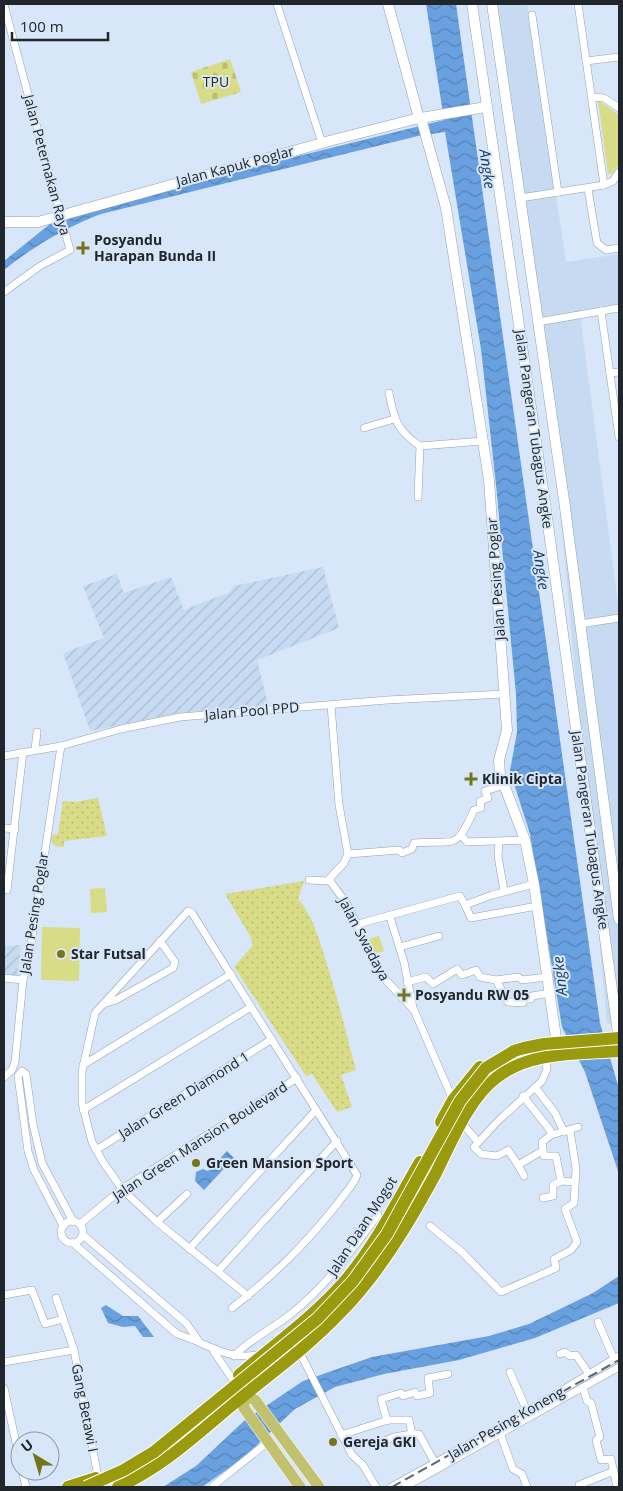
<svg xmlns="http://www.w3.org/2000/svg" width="623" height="1491" font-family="'Open Sans',sans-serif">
  <defs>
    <pattern id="industrial-furrows" width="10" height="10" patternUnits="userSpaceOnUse" patternTransform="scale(1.25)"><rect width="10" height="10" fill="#c6dbf2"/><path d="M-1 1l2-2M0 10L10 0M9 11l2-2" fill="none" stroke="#aabcd0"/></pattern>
    <pattern id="grass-dots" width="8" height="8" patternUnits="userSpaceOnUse" patternTransform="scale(1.25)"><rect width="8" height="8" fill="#d9dc86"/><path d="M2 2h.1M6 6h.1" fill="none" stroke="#babd74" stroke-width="1.8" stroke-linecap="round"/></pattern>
    <pattern id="cemetery-stones" width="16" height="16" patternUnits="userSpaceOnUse" patternTransform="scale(1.25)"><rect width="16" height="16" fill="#d9dc86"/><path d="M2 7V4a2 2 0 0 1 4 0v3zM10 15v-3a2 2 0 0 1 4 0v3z" fill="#babd74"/></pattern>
    <pattern id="water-waves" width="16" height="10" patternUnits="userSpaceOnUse" patternTransform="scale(1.25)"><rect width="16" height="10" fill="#69a1e0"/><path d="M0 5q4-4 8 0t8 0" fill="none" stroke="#5683b6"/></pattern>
  </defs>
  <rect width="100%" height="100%" fill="#d7e6f8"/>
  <path fill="#c6dbf2" d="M496,4H527L566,262L619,254V306L580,314L619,611V1023L607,1024L543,322Z"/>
  <g fill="url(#industrial-furrows)">
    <path d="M323,567L339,628L257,660L268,705L178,713L90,731L63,653L104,638L83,586L117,574L124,593L171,577L184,610L230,592L234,586Z"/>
    <path d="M21,945L17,981L4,979V946Z"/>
  </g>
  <g fill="url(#grass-dots)">
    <path d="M98,798L107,836L64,841V847L55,846L50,838L53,835L58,834L63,801L75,802Z"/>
    <path d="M304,881L298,899C313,916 318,937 325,958C337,995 346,1033 356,1070L341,1075L352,1107L337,1112L312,1074L306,1076L234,967L253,945L250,936L225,894Z"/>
  </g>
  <path fill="url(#cemetery-stones)" d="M230,59L241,92L201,104L191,72Z"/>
  <g fill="#d9dc86">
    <path d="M598,100L619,115V164L612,174H608Z"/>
    <path d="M105,888L107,912L91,913L90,889Z"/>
    <path d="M42,927L80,928L79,981L41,980Z"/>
    <path d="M379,936L384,951L375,954L369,939Z"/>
  </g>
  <g fill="url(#water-waves)">
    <path d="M426,4H456L600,1023L619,1089V1174L585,1072L562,1027L530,834L510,771L517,732L516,694L496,485L481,349L445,132L418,136L101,214C68,226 31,248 4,270V261L50,224L141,195L444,120Z"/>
    <path d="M227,1151L234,1158L204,1190L195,1181L196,1172L203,1169L208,1171Z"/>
    <path d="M619,1276V1303L535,1338L459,1360L384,1374L335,1387L295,1409L242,1459L202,1487H163L196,1466L245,1420L303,1381L372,1357L489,1336L529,1324L593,1293Z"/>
    <path d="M106,1305L123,1316H138L154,1337H143L135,1326L123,1327L108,1323L101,1308Z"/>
  </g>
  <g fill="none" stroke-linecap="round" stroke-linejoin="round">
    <defs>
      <g id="street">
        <path d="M277,4L322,143"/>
        <path d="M578,4L604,185"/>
        <path d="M4,5L70,250L40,266L4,292"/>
        <path d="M532,15L558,192"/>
        <path d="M586,61L619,57"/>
        <path d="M592,97L604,98L619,108"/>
        <path d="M588,189L597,243L606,250L619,248"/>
        <path d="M520,198L604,185L613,181L619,172"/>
        <path d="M601,311L619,437"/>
        <path d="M538,322L619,308"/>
        <path d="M610,373L619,372"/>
        <path d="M389,393C394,419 397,431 420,446"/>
        <path d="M364,428L394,419"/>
        <path d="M418,497L420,446L483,441"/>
        <path d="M580,624L619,618"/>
        <path d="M35,750L37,732"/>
        <path d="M4,756L61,746L121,729L180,717L387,700L504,694"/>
        <path d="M4,828L15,829"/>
        <path d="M462,836L467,842C487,841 505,841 525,840"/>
        <path d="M499,842L498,856L504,891"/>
        <path d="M348,854L399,850L402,853L412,849L414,843C455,839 455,853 474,810L481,808L480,801L488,798L485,791L505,785"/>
        <path d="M309,880L330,881"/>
        <path d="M330,881L347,904L382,976L414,1010L453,1100"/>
        <path d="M330,881V878L344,863L348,854L339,805L331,705"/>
        <path d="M7,890L23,752"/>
        <path d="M465,905L471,918L537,906"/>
        <path d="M390,917L404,962L413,1008"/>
        <path d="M358,924L460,896L465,905L492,895L534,884"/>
        <path d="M400,947L439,936"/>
        <path d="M4,978L23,980"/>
        <path d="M496,980L518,977L522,980L547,977"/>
        <path d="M407,982L426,977L433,984L457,969L462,975L476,970L480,977L496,980L508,1002L523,1003L524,999H531L532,996L550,993"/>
        <path d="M103,1004L116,1000L173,968L175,962L160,941"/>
        <path d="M83,1065L231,974"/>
        <path d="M4,1077L12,1070L15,1062L23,980L31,944L61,746"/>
        <path d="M535,1087L555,1113L564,1132"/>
        <path d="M523,1096L550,1130L551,1135"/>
        <path d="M83,1110L251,1007"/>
        <path d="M462,1123L478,1142"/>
        <path d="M96,1150L272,1039"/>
        <path d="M518,1165L508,1150L497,1156L481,1154L474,1147L498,1121L542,1081L547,1069L545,1058"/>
        <path d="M524,1176L518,1165L542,1151"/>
        <path d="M561,1181L556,1156H544L542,1142L551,1135L578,1127"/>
        <path d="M543,1198L553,1196V1185L561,1181L574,1182"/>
        <circle cx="72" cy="1232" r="11"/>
        <path d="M157,1222L187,1194"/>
        <path d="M80,1224L122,1189L297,1078"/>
        <path d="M63,1226L34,1170L28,1151L18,1076L22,1071L26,1074L33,1124L42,1163L73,1221"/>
        <path d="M430,1226L462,1252L501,1292L556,1268L554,1259L571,1250L577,1242L565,1209L574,1203L576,1169L570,1130"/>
        <path d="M83,1235L186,1323L198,1340"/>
        <path d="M73,1243L177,1334C208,1343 227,1362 261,1354"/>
        <path d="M189,1249L316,1110"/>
        <path d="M218,1271L337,1141"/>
        <path d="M4,1295L32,1290L45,1324L63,1319"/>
        <path d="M56,1298L74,1350L98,1477"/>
        <path d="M232,1308C274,1275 305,1245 338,1203C344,1194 354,1185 357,1175L192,913L188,911L95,1013L82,1072V1103L92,1142L103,1162L122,1189L157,1222L248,1296"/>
        <path d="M598,1322L614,1359"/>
        <path d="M299,1351L352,1455L363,1465L376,1487"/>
        <path d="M214,1352L233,1380"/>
        <path d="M560,1354L565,1352L570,1356L576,1355L589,1374"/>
        <path d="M234,1356C250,1339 274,1328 292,1313C327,1285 352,1250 378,1215"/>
        <path d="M4,1362L74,1350"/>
        <path d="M510,1372L527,1411"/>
        <path d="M583,1387L587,1401L591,1403L600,1437L596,1440L601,1460L611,1459L617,1487"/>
        <path d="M4,1388L20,1461"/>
        <path d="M387,1421L381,1399L401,1393L403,1396L415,1392L417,1396L430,1393L428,1378L448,1374"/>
        <path d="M500,1433L513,1469L522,1474L527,1487"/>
        <path d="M341,1435L388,1420H409L412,1434H419L435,1463"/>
        <path d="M383,1442L394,1437L412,1434"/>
        <path d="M22,1471L26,1487"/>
        <path d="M579,1485L614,1471"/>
        <path d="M213,1486L268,1442"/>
        <path d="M391,1487L511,1421L619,1356"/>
        <path d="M405,1487L619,1367"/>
      </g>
      <g id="secondary">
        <path d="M388,4L419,118"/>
        <path d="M472,4L545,503L618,1033"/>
        <path d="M492,4L564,500L619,919"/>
        <path d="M421,118L446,208L489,480L507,730L499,760L500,774L525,840L534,884L556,1038"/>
        <path d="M4,222H38L333,140L415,119L486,107"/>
      </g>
      <g id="primary">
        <path d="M239,1390L243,1396L255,1400L319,1487"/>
        <path d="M243,1396L244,1408L300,1487"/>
      </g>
      <g id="highway">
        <path d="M441,1122L453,1100L480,1067"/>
        <path d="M239,1375C275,1344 314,1317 345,1281C375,1246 397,1202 420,1162"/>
        <path d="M68,1487L96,1478"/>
        <path d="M118,1487C161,1468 195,1436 231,1406C268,1375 307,1348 340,1313C364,1289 384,1261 402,1232C414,1213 425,1193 436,1173C451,1143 469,1098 496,1078C529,1051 579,1054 619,1051"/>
      </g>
    </defs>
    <use href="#street" stroke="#93a1b2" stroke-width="8"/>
    <use href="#secondary" stroke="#93a1b2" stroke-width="11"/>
    <use href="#primary" stroke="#fff" stroke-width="12"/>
    <use href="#highway" stroke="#fff" stroke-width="14"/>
    <use href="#street" stroke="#fff" stroke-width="7"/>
    <use href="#secondary" stroke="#fff" stroke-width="10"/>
    <use href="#primary" stroke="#c2c26e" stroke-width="11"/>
    <use href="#highway" stroke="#999a0d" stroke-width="12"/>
    <path stroke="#5d6670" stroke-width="2" stroke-dasharray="10 5" stroke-linecap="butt" d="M392,1487L619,1360"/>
    <defs>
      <path id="highway-bridge" d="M86,1487L124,1470L154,1452L317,1319L353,1281L387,1234L460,1101L486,1068L514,1051L524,1048L544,1044L619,1038"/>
    </defs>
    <use href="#highway-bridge" stroke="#fff" stroke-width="14" stroke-linecap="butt"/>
    <use href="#highway-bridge" stroke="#999a0d" stroke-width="12"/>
  </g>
  <g fill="#74751b" stroke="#d7e6f8" stroke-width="2">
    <path d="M80.5 240.5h5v5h5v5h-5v5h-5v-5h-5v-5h5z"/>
    <path d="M468.5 771.5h5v5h5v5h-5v5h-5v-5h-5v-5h5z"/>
    <circle cx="61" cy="954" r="5"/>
    <path d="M401.5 987.5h5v5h5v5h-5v5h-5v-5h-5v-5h5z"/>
    <circle cx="196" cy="1163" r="5"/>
    <circle cx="333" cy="1442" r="5"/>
  </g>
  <g text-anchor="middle" stroke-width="4" stroke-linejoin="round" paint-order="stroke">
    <g font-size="14" fill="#2c2c05" stroke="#d7e6f8">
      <text x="216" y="87">TPU</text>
    </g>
    <g font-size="14" fill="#20262c" stroke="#d7e6f8">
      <text transform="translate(47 165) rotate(75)" y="5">Jalan Peternakan Raya</text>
      <text transform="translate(235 166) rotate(-15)" y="5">Jalan Kapuk Poglar</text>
      <text transform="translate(534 429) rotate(82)" y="5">Jalan Pangeran Tubagus Angke</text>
      <text transform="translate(496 579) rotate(-94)" y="5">Jalan Pesing Poglar</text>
      <text transform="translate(252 711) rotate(-5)" y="5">Jalan Pool PPD</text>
      <text transform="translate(590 830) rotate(82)" y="5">Jalan Pangeran Tubagus Angke</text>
      <text transform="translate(34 913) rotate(-81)" y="5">Jalan Pesing Poglar</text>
      <text transform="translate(364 939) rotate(62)" y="5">Jalan Swadaya</text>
      <text transform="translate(184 1095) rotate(-32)" y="5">Jalan Green Diamond 1</text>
      <text transform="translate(200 1141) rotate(-33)" y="5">Jalan Green Mansion Boulevard</text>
      <text transform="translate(362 1226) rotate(-57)" y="5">Jalan Daan Mogot</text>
      <text transform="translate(85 1408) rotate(79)" y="5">Gang Betawi I</text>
      <text transform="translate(506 1423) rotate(-30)" y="5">Jalan Pesing Koneng</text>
    </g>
    <g font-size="14" font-weight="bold" fill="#20262c" stroke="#d7e6f8" text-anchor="start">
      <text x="94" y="245">Posyandu<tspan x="94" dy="16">Harapan Bunda II</tspan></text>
      <text x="482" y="784">Klinik Cipta</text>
      <text x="71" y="959">Star Futsal</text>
      <text x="415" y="1000">Posyandu RW 05</text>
      <text x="206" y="1168">Green Mansion Sport</text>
      <text x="343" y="1447">Gereja GKI</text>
    </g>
    <g font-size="15" font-style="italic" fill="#143b64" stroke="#d7e6f8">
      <text transform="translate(487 169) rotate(82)" y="5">Angke</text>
      <text transform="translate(541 570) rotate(82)" y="5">Angke</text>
      <text transform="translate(560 976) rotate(-96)" y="5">Angke</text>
    </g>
  </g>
  <rect width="623" height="1491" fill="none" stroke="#20262c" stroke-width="10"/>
  <g transform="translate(35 1456) rotate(322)"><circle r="24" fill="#d7e6f8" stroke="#8e99a6"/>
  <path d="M0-4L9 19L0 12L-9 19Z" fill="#74751b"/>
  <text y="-8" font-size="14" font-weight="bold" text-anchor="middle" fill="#20262c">U</text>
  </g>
  <path d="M12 32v8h96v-8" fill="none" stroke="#20262c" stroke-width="2.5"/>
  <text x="20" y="32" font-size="15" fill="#20262c" stroke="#d7e6f8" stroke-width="4" paint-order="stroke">100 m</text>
</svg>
